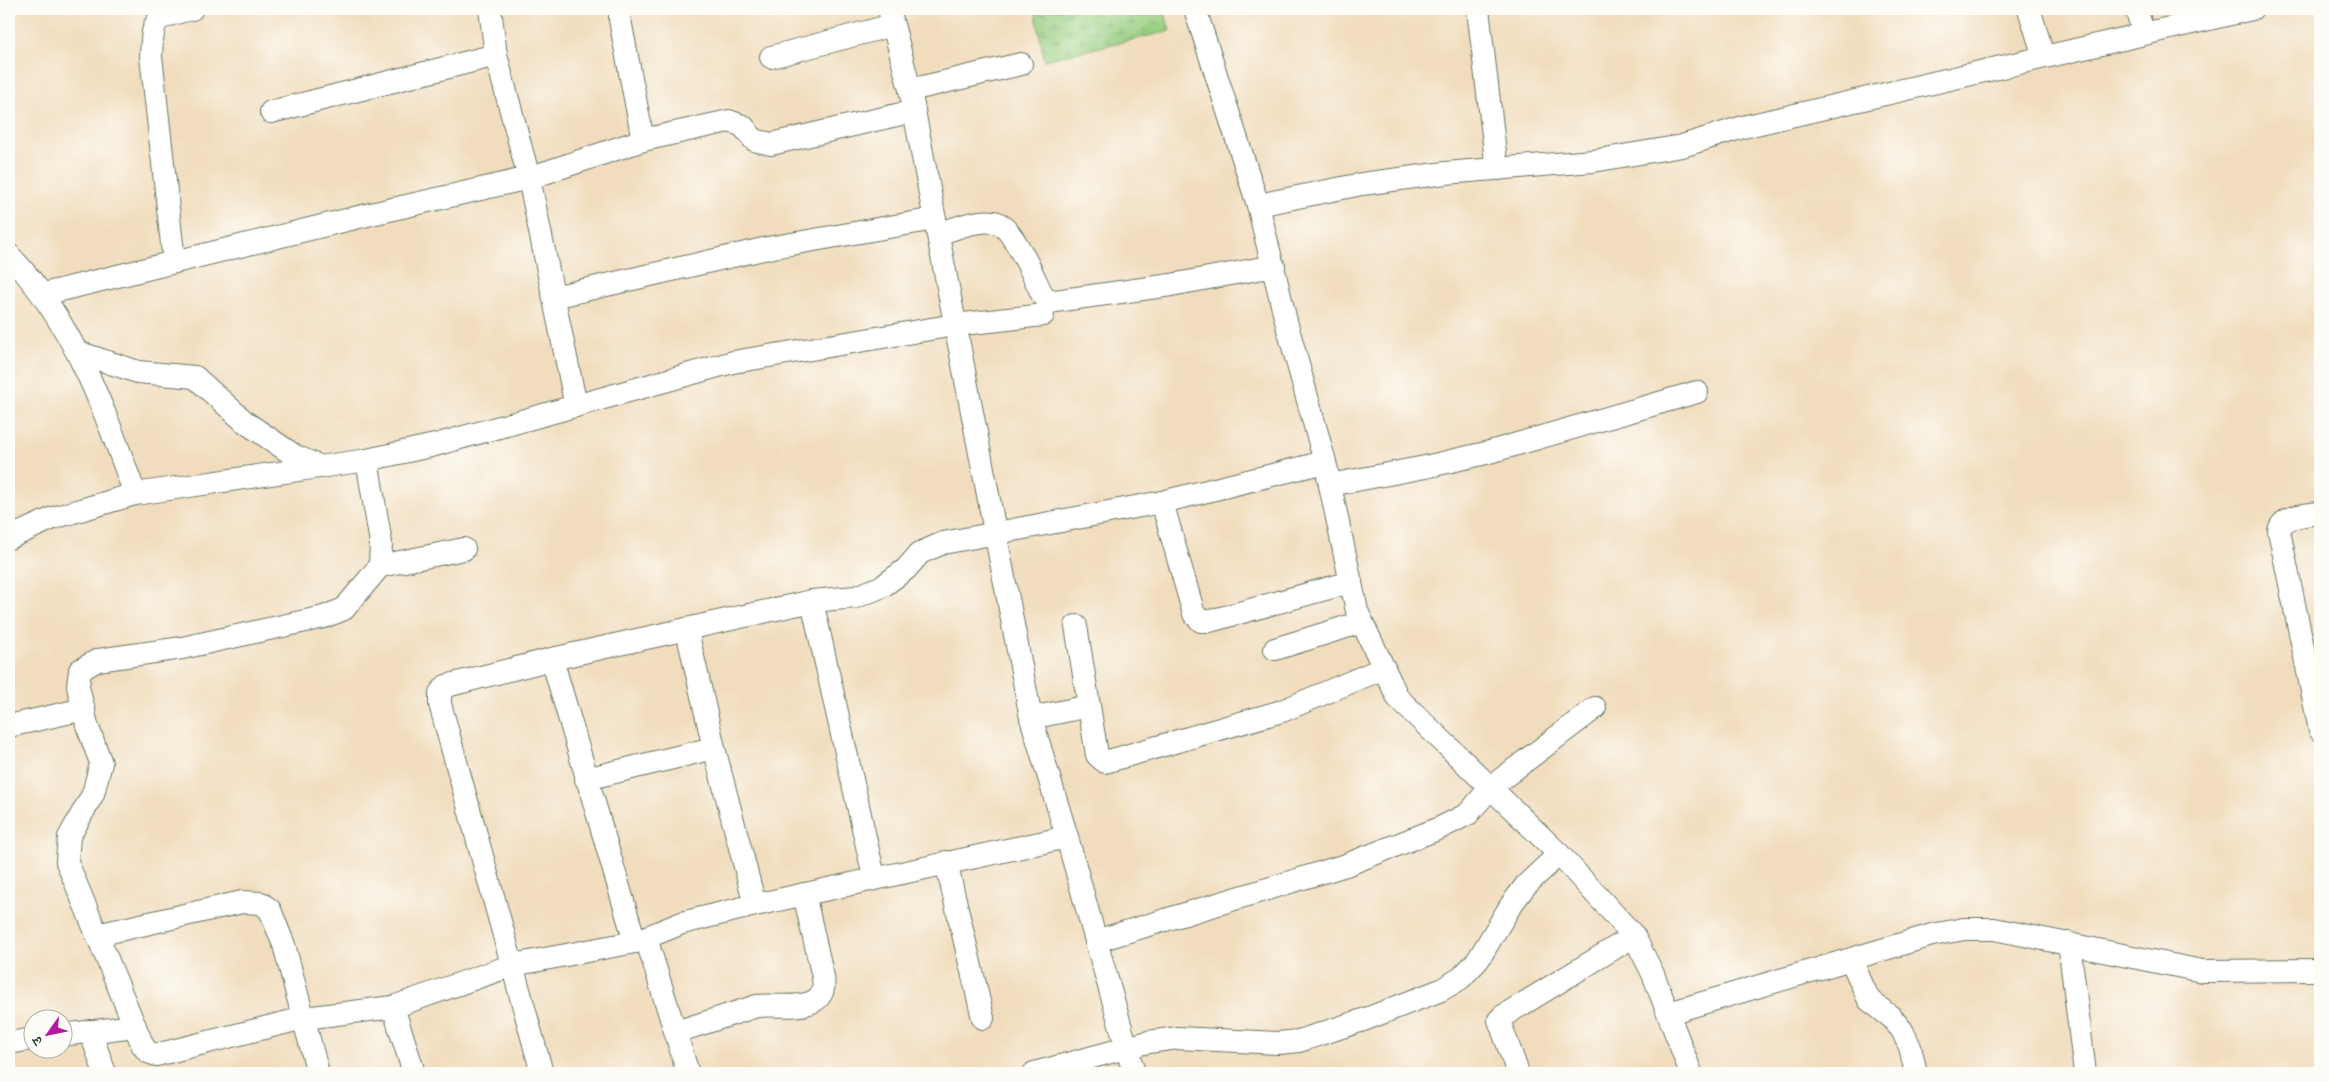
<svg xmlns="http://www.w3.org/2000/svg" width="2329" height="1082" font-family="'EB Garamond','Noto Serif Devanagari',serif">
  <defs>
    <pattern id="wetland-marsh" width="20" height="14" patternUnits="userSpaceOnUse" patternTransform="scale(1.25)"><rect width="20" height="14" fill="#98cf81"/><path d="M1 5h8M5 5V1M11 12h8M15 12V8" fill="none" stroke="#7ba96a"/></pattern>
  </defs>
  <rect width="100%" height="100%" fill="#fdfcf7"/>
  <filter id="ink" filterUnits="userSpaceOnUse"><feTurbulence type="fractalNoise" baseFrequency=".02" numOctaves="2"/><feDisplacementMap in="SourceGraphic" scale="10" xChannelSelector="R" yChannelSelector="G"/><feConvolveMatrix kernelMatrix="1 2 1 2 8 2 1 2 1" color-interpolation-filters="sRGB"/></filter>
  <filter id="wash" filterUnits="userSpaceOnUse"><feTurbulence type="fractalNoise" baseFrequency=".0096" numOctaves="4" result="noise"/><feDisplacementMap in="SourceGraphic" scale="20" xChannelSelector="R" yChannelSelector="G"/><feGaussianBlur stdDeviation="1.12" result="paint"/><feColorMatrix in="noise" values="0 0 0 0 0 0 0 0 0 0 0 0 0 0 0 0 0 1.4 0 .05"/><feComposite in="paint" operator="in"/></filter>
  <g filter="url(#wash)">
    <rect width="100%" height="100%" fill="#f1ddbd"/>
    <path fill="url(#wetland-marsh)" stroke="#5c865a" d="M1035,9H1164L1170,31L1044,60Z"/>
  </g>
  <g filter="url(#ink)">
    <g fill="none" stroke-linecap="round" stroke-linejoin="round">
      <defs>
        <g id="minor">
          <path d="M490,9L496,55"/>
          <path d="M620,9V20L643,140"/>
          <path d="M889,9L910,90L1031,718"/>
          <path d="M1195,9L1258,205L1287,325L1325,462L1357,611L1362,622L1398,698L1559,854L1634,936L1653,974L1691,1073"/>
          <path d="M1478,9L1497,169"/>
          <path d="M2029,9L2044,57"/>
          <path d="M2136,9L2144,34"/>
          <path d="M771,57L893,25"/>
          <path d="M910,90L1021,64"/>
          <path d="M271,112L496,55L529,178L643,140L729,121L743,126L754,140L771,144L914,111"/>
          <path d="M1258,205L1362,184L1445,173L1593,161L1682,146L1743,127L2252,9"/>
          <path d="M938,234C954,229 977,219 994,222C1012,224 1034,278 1042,294L1047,299L1055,301L1171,285L1274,266"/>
          <path d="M9,255C73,321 104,409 135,494"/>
          <path d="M174,262L151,56C153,17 153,18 192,9"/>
          <path d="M44,294L371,214L529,178L576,406"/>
          <path d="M554,297L768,248L935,219"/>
          <path d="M77,352L138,372L195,377L245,422L295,456L321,467"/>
          <path d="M367,460L381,543L380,566L344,609L324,617L182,648L98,660L80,670L78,686L87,725L101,763L93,794L69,837L67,862L143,1046L148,1052L156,1055L304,1018L393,1007L513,965L635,942L682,923L755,905L1067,837L1096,941L1346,865L1440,828L1468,814L1491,787L1595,708"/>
          <path d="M1330,485L1425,467L1486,453L1697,392"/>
          <path d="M1162,502L1194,614L1201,621H1210L1351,582"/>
          <path d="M2320,513C2306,515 2282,515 2279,531L2320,730"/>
          <path d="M9,538L53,518L135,494L367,460L435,445L733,362L955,325L1043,315"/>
          <path d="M380,566L464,549"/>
          <path d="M812,601L856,597L883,586L906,569L920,553L943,543L1162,502L1325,462"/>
          <path d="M1076,626L1089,706"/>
          <path d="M687,631L714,748L755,905"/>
          <path d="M1275,649L1362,622"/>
          <path d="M552,659L635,942"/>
          <path d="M9,726L84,709"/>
          <path d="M586,779L714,748"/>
          <path d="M1067,837L1031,718L1089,706L1097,755L1105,762L1282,711L1384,668"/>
          <path d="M946,862L983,1018"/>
          <path d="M97,935L242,902L261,903L270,910L284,945L318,1073"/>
          <path d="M646,938L688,1073"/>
          <path d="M1096,941L1134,1073"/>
          <path d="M2069,943L2085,1073"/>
          <path d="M1851,960L1869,1000L1891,1017L1902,1030L1910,1047L1916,1073"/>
          <path d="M393,1007L414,1073"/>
          <path d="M1669,1013L1932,935L1964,929H1994L2202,971L2320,970"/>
          <path d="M90,1031L105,1073"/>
          <path d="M676,1032L757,1006C780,1003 829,1016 823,977L804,894"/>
          <path d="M62,1035L135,1026"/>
          <path d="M9,1043L32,1039"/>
          <path d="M542,1073L440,704V693L446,686L552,659L812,601L874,877"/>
          <path d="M1034,1073L1148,1042L1178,1038L1278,1043L1299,1041L1366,1019L1441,990L1461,978L1478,960L1511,905L1526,885L1559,854"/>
          <path d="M1518,1073L1499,1020L1503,1016L1634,936"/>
        </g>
      </defs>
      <use href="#minor" stroke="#687564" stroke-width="24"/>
      <use href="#minor" stroke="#fff" stroke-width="22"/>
    </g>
  </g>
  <rect width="2329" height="1082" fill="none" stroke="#fdfcf7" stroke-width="30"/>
  <g transform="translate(48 1034) rotate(237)"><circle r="24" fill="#fdfcf7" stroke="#a4b0a9"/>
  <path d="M0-4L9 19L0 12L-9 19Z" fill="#b5179e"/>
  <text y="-8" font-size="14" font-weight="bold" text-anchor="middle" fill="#1f3d34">उ</text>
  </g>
</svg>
